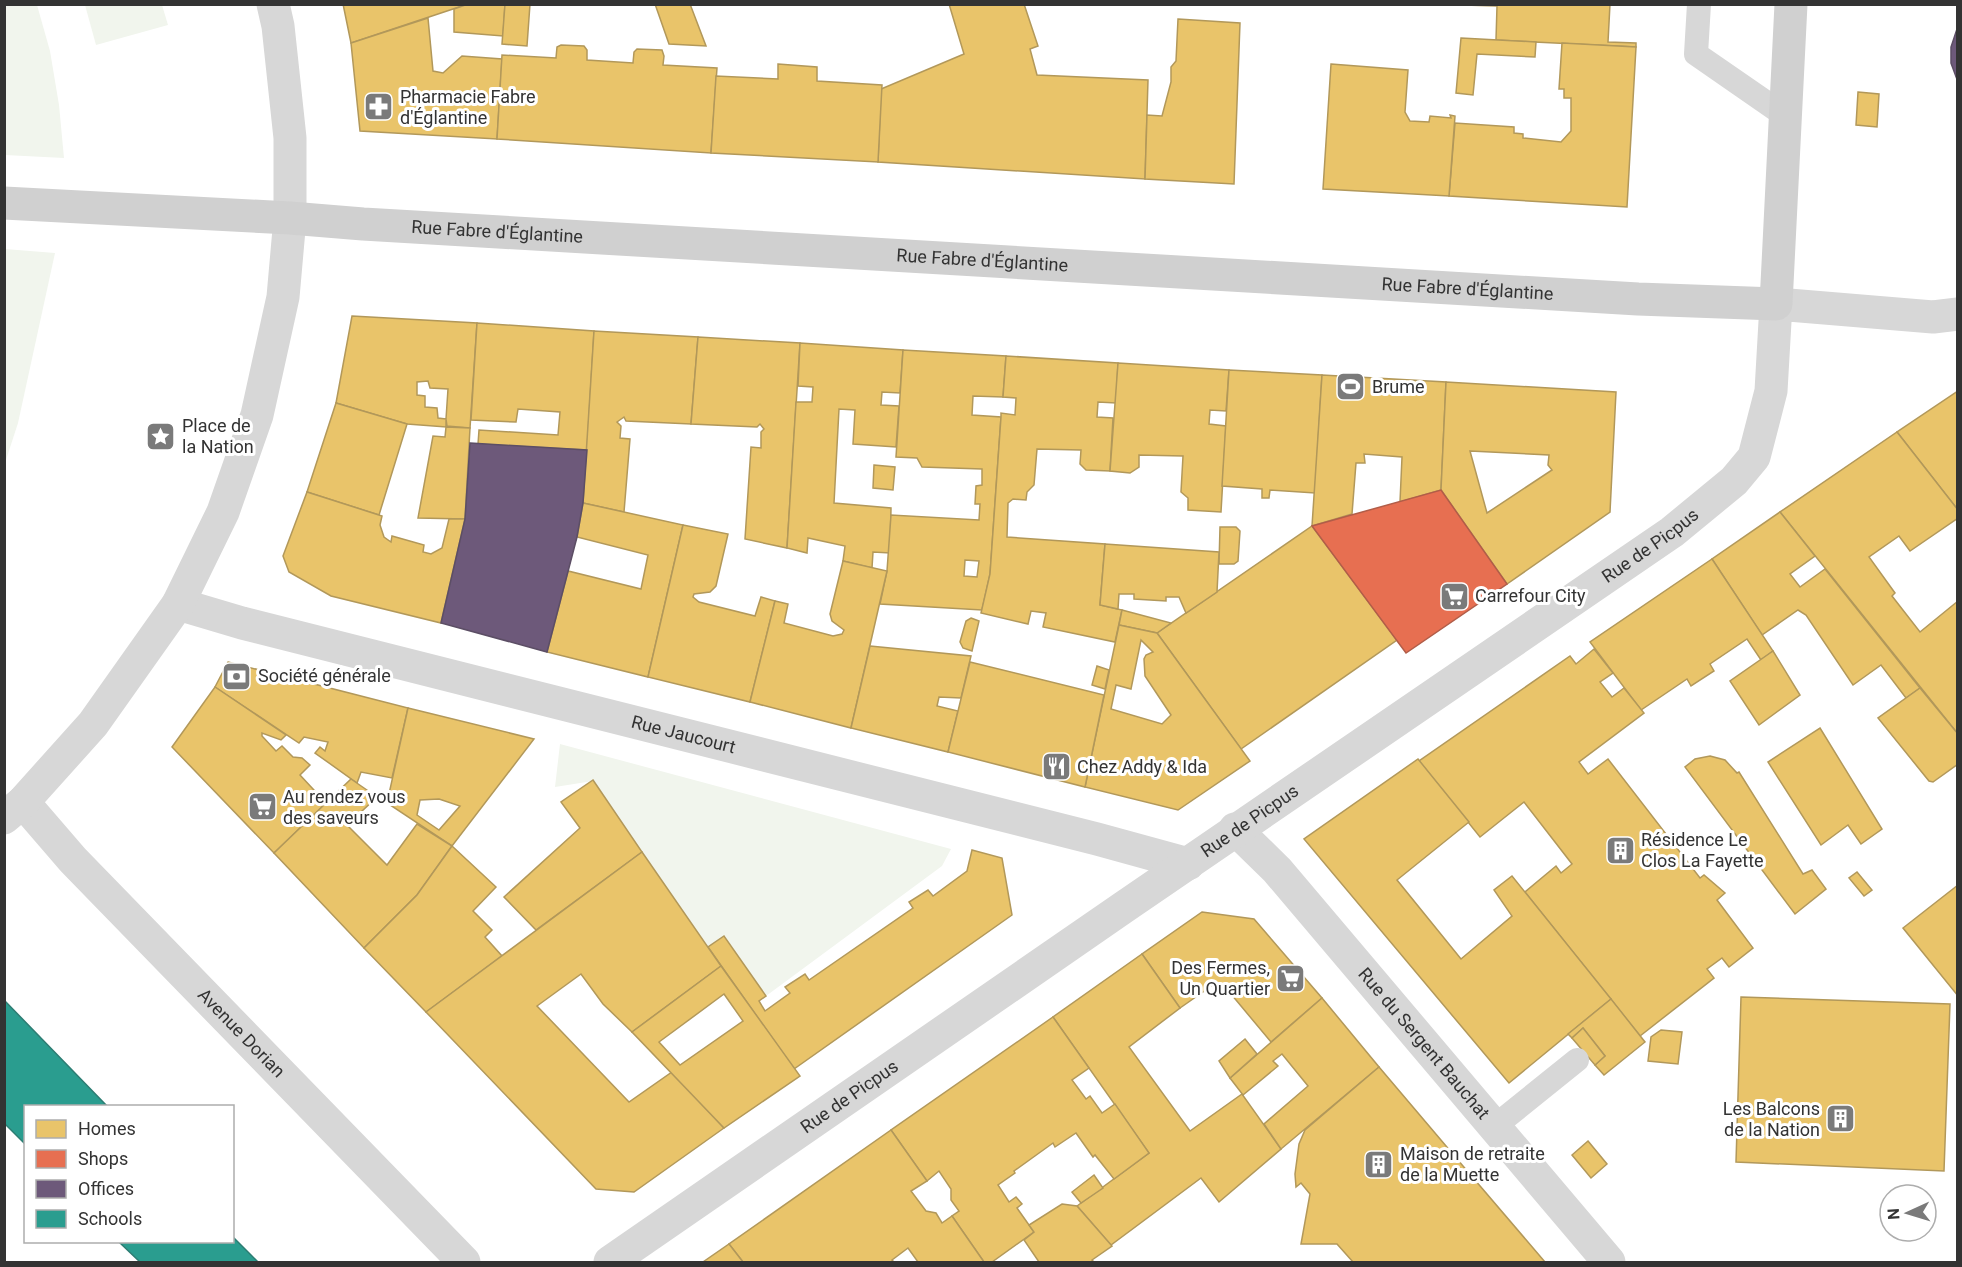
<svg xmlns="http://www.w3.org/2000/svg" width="1962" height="1267" font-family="Roboto,sans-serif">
  <rect width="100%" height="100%" fill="#fff"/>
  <g fill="#f1f5ed">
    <path d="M4,5H37L50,51L59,105L64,158L5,155Z"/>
    <path d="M85,5H162L168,25L96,45Z"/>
    <path d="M5,249L55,253L18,423L5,463Z"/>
    <path d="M560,744L951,849L942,866L766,996L725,936L708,947L593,781L555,787Z"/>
  </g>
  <g fill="#e9c46a" stroke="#b2985a" stroke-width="1.5" fill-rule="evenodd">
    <path d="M343,4H468L351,43Z"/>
    <path d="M468,4H505L503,36L454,32V9Z"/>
    <path d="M505,4H530L527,46L502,44Z"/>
    <path d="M655,4H690L706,46L669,44Z"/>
    <path d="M949,4H1024L1038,46L1030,49L1037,75L1148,80L1145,179L878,162L881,89L964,54Z"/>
    <path d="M1610,4L1608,42L1636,43V47L1496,40L1497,6L1463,5Z"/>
    <path d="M428,18L433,71L443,73L462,56L502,59L497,139L360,131L351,43Z"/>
    <path d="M1178,19L1240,23L1234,184L1145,179L1147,115L1162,116L1171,82V67L1176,61Z"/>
    <path d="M1461,38L1536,42L1535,57L1477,54L1473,95L1456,93Z"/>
    <path d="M1562,43L1636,47L1627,207L1449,196L1455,123L1514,127V133L1523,134V138L1561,142L1571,131V98H1564V89H1559Z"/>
    <path d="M561,45L584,46L587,50V60L633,63L634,52L637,49L662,50L664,56L663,65L717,68L711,153L497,139L502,55L556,58L557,47Z"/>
    <path d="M778,64L817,67V81L882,85L878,162L711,153L716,76L778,79Z"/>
    <path d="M1331,64L1408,70L1405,112L1410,121L1429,122L1430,116L1451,118L1450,115L1455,116L1449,196L1323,189Z"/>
    <path d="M1858,92L1879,94L1877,127L1856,125Z"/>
    <path d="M352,316L477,323L470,428L447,426L446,419V427L407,424L336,403ZM428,381L430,388L448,389L446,419L438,418L437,408L425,407V396L417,395V382Z"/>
    <path d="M477,323L594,331L587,450L478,444L479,430L558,435L560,412L518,409L516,422L471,420Z"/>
    <path d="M594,331L698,337L691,424L626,421L624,417L617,422L621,426L620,438L630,439L624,512L583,503Z"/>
    <path d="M698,337L800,343L787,548L745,539L751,447L761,448V432L764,429L760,424L757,427L691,424Z"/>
    <path d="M800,343L903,350L900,393L882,392L881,405L899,406L896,447L853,444L855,410L839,409L834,503L891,508L890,553L873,552L872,568L843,561L845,546L808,538L807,553L787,548L796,402H812L813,387L798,386Z"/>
    <path d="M903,350L1006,356L1003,397L973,396L972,415L1001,417L990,574L982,610L880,604L887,571L891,515L979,520L980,504H975L976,486L982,485V469L922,467L917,458L896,457ZM965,560L979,561L977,577L964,576Z"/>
    <path d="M1006,356L1118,363L1116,403L1098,402L1097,417L1113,418L1110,471L1086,470L1080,464L1081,450L1037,449L1034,485L1027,492L1026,500L1013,499L1008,503L1007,537L1105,544L1100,605L1122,610L1115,642L1043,627L1046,613L1031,611L1028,624L981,613L990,574L1001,417V413L1015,415L1016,398L1003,397Z"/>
    <path d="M1118,363L1229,370L1226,411L1210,410L1209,424L1226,426L1221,512L1188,510V498L1181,492L1183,456L1139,455V467L1130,473L1110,471Z"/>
    <path d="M1229,370L1322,375L1315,493L1270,490L1269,498H1262V489L1222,486Z"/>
    <path d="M1322,375L1446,382L1441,490L1400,502L1402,457L1364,454L1365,463H1356L1352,514L1312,526Z"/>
    <path d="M1446,382L1616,392L1610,512L1507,584L1441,490ZM1470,451L1549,455L1548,465L1552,470L1487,513Z"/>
    <path d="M1958,391V510L1897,432Z"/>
    <path d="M336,403L407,424L379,515L307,492Z"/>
    <path d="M446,427L470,428L465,519L418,518L433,436L445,437Z"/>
    <path d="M1897,432L1958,510V518L1910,551L1899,536L1869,557L1895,593L1892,596L1920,632L1958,601V734L1780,512Z"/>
    <path d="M874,465L895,467L893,490L873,488Z"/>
    <path d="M307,492L382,516L380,525L384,537L391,542L392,536L424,545L423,552L431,554L442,548L449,519H465L441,623L331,596L289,572L283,556Z"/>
    <path d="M583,503L683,525L648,677L547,652L568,571L641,589L648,555L577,537Z"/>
    <path d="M1780,512L1815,556L1790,574L1800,587L1825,569L1920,688L1906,698L1881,665L1853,685L1806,615L1798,610L1762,635L1712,559Z"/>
    <path d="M683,525L728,534L716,586L710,592L694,594L693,597L699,602L755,616L761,597L775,601L750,702L648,677Z"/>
    <path d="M1312,526L1397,640L1241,749L1157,633Z"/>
    <path d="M1220,527H1236L1240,531L1238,561L1234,564H1219Z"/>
    <path d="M1105,544L1219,552L1217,592L1186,613L1179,597H1166V601L1134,599V594H1119L1118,609L1100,605Z"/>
    <path d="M1712,559L1773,651L1761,660L1747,639L1710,664L1714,671L1691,686L1687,679L1641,710L1590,642Z"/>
    <path d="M843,561L887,571L851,728L750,702L775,601L788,604L784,623L833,636L842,634L844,630L832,621L830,614Z"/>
    <path d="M1122,610L1171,623L1157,633L1119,625Z"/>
    <path d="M971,618L979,621L972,651L963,648L960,642L966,621Z"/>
    <path d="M1119,625L1157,633L1250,761L1178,810L1085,787ZM1141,640L1153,652L1146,655L1144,659L1145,676L1171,715L1162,724L1111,709L1116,685L1131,689Z"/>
    <path d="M870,646L971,656L961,698L939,697L937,706L958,711L948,752L851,728Z"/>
    <path d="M1594,649L1613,673L1600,682L1612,697L1624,688L1644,713L1579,762L1588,774L1608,759L1700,878L1704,875L1725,893L1717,900L1753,948L1729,967L1722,958L1707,969L1714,978L1640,1036L1525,892L1556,866L1561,873L1572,864L1524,802L1480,837L1419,761L1570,656L1576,664Z"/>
    <path d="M1773,651L1800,695L1759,725L1730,681Z"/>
    <path d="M228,662L408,708L392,778L361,772L357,783L315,753L320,747L325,751L328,742L304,737L299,743L215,687Z"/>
    <path d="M970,662L1104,695L1085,787L948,752Z"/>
    <path d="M1097,666L1109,670L1105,689L1092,685Z"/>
    <path d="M215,687L286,735L281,740L262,733V736L276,751L282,746L293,757L302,758L310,765L300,775L326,803L274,853L172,747Z"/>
    <path d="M1920,688L1958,734V764L1933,782L1929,781L1878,718Z"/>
    <path d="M408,708L534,739L452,846L387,803ZM439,799L460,806L439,830L417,815L420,800Z"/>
    <path d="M1820,728L1882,829L1861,844L1848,825L1821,845L1768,762Z"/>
    <path d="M1710,756L1725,760L1737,773L1739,772L1803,874L1812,870L1826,889L1795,914L1685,767L1695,759Z"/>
    <path d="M1418,759L1469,822L1397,880L1461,959L1512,916L1494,890L1512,876L1611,999L1509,1083L1304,839Z"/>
    <path d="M351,779L377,797L347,825L387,865L417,824L452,846L417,895L364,948L274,853Z"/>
    <path d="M593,780L642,852L536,930L504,897L580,828L561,802Z"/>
    <path d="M452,846L496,887L473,911L492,930L485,937L502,956L426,1012L364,948L417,895Z"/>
    <path d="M972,850L1002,858L1012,915L794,1069L708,947L724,936L766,996L759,1001L765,1011L790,993L785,987L805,974L809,980L913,908L909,902L928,890L933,896L967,871Z"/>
    <path d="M642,852L721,966L632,1032L603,1004L581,974L537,1006L629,1102L672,1072L724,1128L634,1192L596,1189L426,1012Z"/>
    <path d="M1857,872L1872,890L1864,896L1849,878Z"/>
    <path d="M1958,885V996L1903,928Z"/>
    <path d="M1202,912L1254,919L1322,998L1271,1042L1226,988L1213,985L1180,1008L1142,954Z"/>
    <path d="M1142,954L1180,1008L1129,1047L1190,1131L1242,1094L1281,1149L1219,1202L1201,1178L1111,1245L1077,1206L1149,1153L1053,1017Z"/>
    <path d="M721,966L800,1076L724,1128L632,1032ZM724,994L743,1021L680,1065L659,1042Z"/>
    <path d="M1741,997L1950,1004L1944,1171L1736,1162Z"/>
    <path d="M1322,998L1379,1067L1281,1149L1264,1124L1308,1086L1282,1054L1273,1061L1278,1066L1243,1095L1230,1078Z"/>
    <path d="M1611,999L1645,1042L1604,1075L1595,1065L1605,1056L1583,1028L1572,1038L1568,1034Z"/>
    <path d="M1053,1017L1089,1068L1072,1080L1086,1099L1090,1096L1102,1113L1115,1104L1149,1153L1114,1179L1095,1155L1093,1157L1076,1133L1055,1147L1053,1143L1014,1171L1015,1173L998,1185L1009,1202L1016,1197L1022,1204L1017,1208L1034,1232L992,1262H984L952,1216L959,1211L951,1200V1189L939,1171L927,1181L891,1130Z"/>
    <path d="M1583,1028L1605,1056L1595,1065L1572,1038Z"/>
    <path d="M1661,1030L1682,1032L1678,1064L1648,1061L1651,1037Z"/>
    <path d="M1245,1039L1257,1054L1230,1078L1219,1061Z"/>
    <path d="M1379,1067L1463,1166L1545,1262H1353L1337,1244H1301L1310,1194L1301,1183L1296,1187L1295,1174L1299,1144L1305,1130Z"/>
    <path d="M891,1130L927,1181L911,1191L926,1211L936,1213L942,1223L952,1216L984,1262H918L908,1248L892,1260L894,1262H743L729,1244Z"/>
    <path d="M1588,1141L1607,1164L1591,1178L1572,1155Z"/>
    <path d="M1094,1175L1103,1188L1081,1203L1072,1192Z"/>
    <path d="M1062,1204L1077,1206L1112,1246L1092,1260L1094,1262H1039L1024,1240L1034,1232L1029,1225Z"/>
    <path d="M729,1244L743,1262H703Z"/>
  </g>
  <path fill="#e76f51" stroke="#b15d48" stroke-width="1.5" d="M1441,490L1507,584L1406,653L1312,526Z"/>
  <g fill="#6d597a" stroke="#5c4e65" stroke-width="1.5">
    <path d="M1958,26V82L1951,63V47Z"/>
    <path d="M470,443L587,450L583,503L577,537L547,652L441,623L465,519Z"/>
  </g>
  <g fill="#2a9d8f" stroke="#2d7d73" stroke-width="1.5">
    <path d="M4,1000L107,1106H26V1145L4,1123Z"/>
    <path d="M232,1236L258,1262H140L119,1242H232Z"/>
  </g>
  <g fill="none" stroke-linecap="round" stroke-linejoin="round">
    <g stroke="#d7d7d7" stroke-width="24">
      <path d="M1699,4L1696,54L1787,117"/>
      <path d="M1495,1126L1577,1060"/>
    </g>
    <g stroke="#d7d7d7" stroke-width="33">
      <path id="s1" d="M178,604L242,623L1097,839L1188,864"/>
      <path id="s2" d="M23,802L73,860L464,1262"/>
      <path d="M4,818L23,802L93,724L178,604L223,512L257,415L283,297L290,218V138L278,26L273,4"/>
      <path id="s3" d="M1235,829L1277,870L1609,1262"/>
      <path id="s4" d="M610,1262L1124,907L1672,532L1734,481L1754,457L1771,391L1776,304L1933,317L1958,314"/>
    </g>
    <path stroke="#d0d0d0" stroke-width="33" id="s5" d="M4,203L290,218L363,224L1638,299L1776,304L1791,4"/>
  </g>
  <defs>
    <symbol id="pharmacy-square" viewBox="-11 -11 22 22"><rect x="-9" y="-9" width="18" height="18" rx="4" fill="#7a7a7a" stroke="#fff"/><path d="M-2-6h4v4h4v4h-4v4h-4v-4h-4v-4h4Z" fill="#fff"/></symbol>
    <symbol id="stadium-square" viewBox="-11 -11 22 22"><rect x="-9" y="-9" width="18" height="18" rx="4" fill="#7a7a7a" stroke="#fff"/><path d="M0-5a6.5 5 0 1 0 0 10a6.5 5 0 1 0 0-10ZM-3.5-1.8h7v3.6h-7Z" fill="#fff"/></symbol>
    <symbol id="sight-square" viewBox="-11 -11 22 22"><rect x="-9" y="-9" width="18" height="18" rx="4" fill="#7a7a7a" stroke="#fff"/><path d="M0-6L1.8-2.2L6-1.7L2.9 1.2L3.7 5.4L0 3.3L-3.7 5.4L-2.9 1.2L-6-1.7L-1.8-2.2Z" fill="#fff"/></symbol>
    <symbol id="supermarket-square" viewBox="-11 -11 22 22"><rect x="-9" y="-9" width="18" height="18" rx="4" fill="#7a7a7a" stroke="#fff"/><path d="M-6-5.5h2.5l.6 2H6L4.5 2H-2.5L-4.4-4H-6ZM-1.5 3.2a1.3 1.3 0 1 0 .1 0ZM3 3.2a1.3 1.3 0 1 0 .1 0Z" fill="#fff"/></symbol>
    <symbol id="bank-square" viewBox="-11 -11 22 22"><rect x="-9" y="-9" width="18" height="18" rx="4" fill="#7a7a7a" stroke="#fff"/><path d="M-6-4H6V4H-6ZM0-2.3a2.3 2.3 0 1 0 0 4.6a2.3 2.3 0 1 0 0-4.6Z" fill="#fff"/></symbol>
    <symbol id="restaurant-square" viewBox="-11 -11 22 22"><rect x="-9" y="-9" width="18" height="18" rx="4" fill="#7a7a7a" stroke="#fff"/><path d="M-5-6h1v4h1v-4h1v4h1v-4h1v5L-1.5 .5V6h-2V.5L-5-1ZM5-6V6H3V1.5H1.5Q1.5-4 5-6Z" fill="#fff"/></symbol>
    <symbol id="building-square" viewBox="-11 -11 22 22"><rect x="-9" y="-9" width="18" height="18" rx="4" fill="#7a7a7a" stroke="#fff"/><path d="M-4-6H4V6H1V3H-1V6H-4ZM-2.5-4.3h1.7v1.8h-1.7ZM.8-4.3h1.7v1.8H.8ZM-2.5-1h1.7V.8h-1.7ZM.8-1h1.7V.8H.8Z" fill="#fff"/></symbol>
  </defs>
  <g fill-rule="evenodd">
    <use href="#pharmacy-square" x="362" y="90" width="33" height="33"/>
    <use href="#stadium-square" x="1334" y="370" width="33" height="33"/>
    <use href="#sight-square" x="144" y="420" width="33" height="33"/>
    <use href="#supermarket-square" x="1438" y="580" width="33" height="33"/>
    <use href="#bank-square" x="220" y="660" width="33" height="33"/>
    <use href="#restaurant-square" x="1040" y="750" width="33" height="33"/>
    <use href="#supermarket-square" x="246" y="790" width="33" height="33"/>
    <use href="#building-square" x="1604" y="834" width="33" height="33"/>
    <use href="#supermarket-square" x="1274" y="962" width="33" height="33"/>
    <use href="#building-square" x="1824" y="1102" width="33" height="33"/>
    <use href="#building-square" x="1362" y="1148" width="33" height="33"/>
  </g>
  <g text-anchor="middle" stroke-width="6" stroke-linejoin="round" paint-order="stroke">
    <g font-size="18" fill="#333" stroke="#fff" text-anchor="start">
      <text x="400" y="103">Pharmacie Fabre<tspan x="400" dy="21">d'Églantine</tspan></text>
      <text x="1372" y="393">Brume</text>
      <text x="182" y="432">Place de<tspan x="182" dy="21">la Nation</tspan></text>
      <text x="1475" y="602">Carrefour City</text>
      <text x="258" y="682">Société générale</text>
      <text x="1077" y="773">Chez Addy &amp; Ida</text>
      <text x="283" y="803">Au rendez vous<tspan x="283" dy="21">des saveurs</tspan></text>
      <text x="1641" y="846">Résidence Le<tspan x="1641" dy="21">Clos La Fayette</tspan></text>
      <text x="1270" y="974" text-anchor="end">Des Fermes,<tspan x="1270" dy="21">Un Quartier</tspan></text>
      <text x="1820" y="1115" text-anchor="end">Les Balcons<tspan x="1820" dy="21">de la Nation</tspan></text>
      <text x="1400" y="1160">Maison de retraite<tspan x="1400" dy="21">de la Muette</tspan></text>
    </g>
    <g font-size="18" fill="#333" stroke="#fff">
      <text dy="6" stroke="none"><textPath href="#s5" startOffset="494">Rue Fabre d'Églantine</textPath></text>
      <text dy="6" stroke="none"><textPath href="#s5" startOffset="980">Rue Fabre d'Églantine</textPath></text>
      <text dy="6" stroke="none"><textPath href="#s5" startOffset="1466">Rue Fabre d'Églantine</textPath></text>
      <text dy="6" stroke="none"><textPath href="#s4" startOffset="1263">Rue de Picpus</textPath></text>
      <text dy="6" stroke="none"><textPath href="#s1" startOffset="522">Rue Jaucourt</textPath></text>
      <text dy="6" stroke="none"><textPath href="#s4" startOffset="777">Rue de Picpus</textPath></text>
      <text dy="6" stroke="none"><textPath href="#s2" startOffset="318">Avenue Dorian</textPath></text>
      <text dy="6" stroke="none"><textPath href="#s3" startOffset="286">Rue du Sergent Bauchat</textPath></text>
      <text dy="6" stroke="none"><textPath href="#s4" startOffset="291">Rue de Picpus</textPath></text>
    </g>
  </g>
  <rect width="1962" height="1267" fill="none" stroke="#333333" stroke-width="12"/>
  <rect x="24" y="1105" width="210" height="138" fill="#ffffff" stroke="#adadad" stroke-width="1.5"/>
  <rect x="36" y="1120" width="30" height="18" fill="#e9c46a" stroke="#adadad" stroke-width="1.5"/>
  <text x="78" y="1135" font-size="18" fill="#333333">Homes</text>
  <rect x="36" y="1150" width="30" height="18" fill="#e76f51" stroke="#adadad" stroke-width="1.5"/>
  <text x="78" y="1165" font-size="18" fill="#333333">Shops</text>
  <rect x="36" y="1180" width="30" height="18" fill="#6d597a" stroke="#adadad" stroke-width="1.5"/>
  <text x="78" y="1195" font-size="18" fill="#333333">Offices</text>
  <rect x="36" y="1210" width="30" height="18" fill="#2a9d8f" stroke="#adadad" stroke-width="1.5"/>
  <text x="78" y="1225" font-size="18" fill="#333333">Schools</text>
  <g transform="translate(1908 1213) rotate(266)"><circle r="28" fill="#ffffff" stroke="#adadad" stroke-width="1.5"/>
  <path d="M0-4.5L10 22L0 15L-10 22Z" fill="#7a7a7a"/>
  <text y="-9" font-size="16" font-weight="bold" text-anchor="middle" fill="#333333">N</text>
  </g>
</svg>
